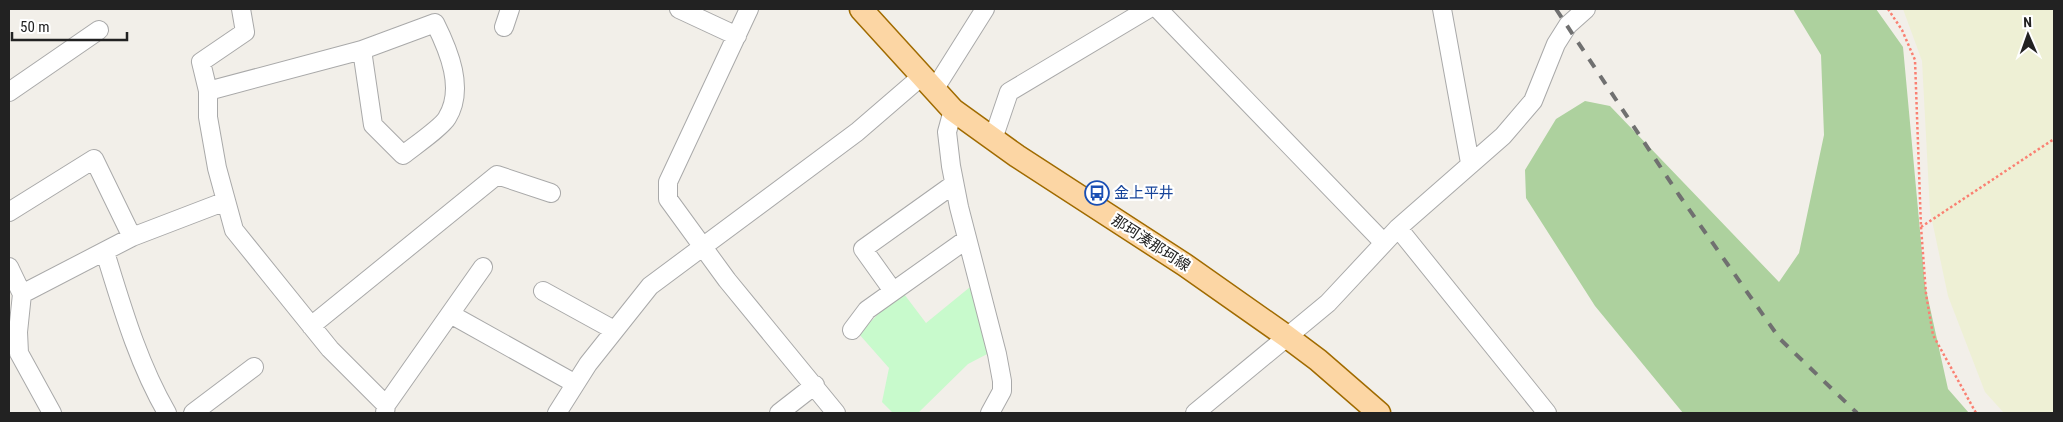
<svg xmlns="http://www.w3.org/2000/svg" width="2063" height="422" viewBox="0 0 2063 422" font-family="'Roboto Condensed','Noto Sans JP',sans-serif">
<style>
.farmland{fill:#eef0d5}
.forest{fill:#add19e}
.park{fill:#c8facc}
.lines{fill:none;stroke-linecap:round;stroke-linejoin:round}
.minor-casing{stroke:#a9a9a9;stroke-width:20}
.major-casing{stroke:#a06b00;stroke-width:25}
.path{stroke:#fa8072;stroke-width:2.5;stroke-dasharray:2.5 2.5;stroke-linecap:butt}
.minor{stroke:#fff;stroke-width:18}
.major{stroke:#fcd6a4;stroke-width:22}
.rail{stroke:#707070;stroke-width:4;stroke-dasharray:10 10;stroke-linecap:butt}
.labels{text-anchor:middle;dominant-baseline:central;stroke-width:4.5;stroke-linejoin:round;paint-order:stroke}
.transit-label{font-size:15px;fill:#164399;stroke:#fff;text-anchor:start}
.street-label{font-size:15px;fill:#222;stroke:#fff}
</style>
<rect width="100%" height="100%" fill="#f2efe9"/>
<!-- farmland -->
<path class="farmland" d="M1903,9H2054V413H2004L1985,392L1948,296L1930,211L1922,61Z"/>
<!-- forest -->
<path class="forest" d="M1793,9H1876L1903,47L1925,285L1948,389L1969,413H1683L1595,306L1526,198L1525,170L1556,119L1585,101L1610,106L1779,282L1799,253L1824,135L1821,55Z"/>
<!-- park -->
<path class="park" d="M975,283L993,351L968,364L918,413H893L882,402L889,368L859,334L901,290L926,323Z"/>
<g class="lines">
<!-- minor casing -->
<g class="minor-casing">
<path id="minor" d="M241,9L245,32L201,62L208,91V117L217,168L234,230L330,349L386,405L385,413
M679,9L737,36
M749,9L668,182V199L727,280L836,413
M1158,9L1384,243
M1442,9L1470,163
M504,27L510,9
M934,90L985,9
M208,91L362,50L435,23C449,51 465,89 447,118C442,127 413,147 403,155L373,125L362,50
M9,92L99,30
M953,110L947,132L951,166L959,207L997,354L1002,381V391L990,413
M993,139L1009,92L1148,9
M9,212L94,159L132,237
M1398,228L1547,413
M105,252C122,307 138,363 167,413
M9,267L22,294L18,332L19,353L52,413
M543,291L614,330
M893,291L863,249L954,184
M22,294L132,237L226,201
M452,315L574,383
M311,326L497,175L551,193
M852,330L867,310L967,239
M386,405L483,267
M193,413L254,367
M557,413L588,364L650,286L857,132L922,76
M779,413L815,385
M1195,413L1328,303L1398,228L1503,136L1533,101L1556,44L1568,25L1586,9"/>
</g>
<!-- major casing -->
<g class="major-casing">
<path id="major" d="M861,9L953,110L1017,156L1185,265L1286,336L1318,360L1379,413"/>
</g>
<!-- path -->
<path class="path" d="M1888,9L1902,30L1915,60L1921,227L1926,294L1933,335L1976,413
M1921,227L2054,139"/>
<!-- minor -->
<use href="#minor" class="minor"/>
<!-- major -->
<use href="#major" class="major"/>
<!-- rail -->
<path class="rail" d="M1556,9L1679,195L1780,339L1857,413"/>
</g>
<!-- icons -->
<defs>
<g id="bus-ring" transform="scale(1.25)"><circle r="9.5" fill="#fff" stroke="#1a4fb4" stroke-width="1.5"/><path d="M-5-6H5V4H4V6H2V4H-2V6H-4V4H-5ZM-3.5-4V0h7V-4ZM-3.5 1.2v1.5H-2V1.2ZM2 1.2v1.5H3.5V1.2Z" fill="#1a4fb4"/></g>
</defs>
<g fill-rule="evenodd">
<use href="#bus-ring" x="1097" y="193"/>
</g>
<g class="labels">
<!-- transit labels -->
<g class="transit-label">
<text x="1114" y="193">金上平井</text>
</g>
<!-- street labels -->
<g class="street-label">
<text transform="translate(1151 243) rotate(33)">那珂湊那珂線</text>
</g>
</g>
<!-- border -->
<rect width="2063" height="422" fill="none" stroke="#222222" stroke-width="20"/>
<!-- north arrow -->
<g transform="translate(2028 35) rotate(358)" stroke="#ffffff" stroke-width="4" paint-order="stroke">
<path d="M0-4L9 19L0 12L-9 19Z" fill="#222222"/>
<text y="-8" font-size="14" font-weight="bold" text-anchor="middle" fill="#222222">N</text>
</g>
<!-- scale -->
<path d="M12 32v8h115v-8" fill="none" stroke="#222222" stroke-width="2.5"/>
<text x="20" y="32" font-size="15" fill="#222222" stroke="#ffffff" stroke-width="4" paint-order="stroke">50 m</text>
</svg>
